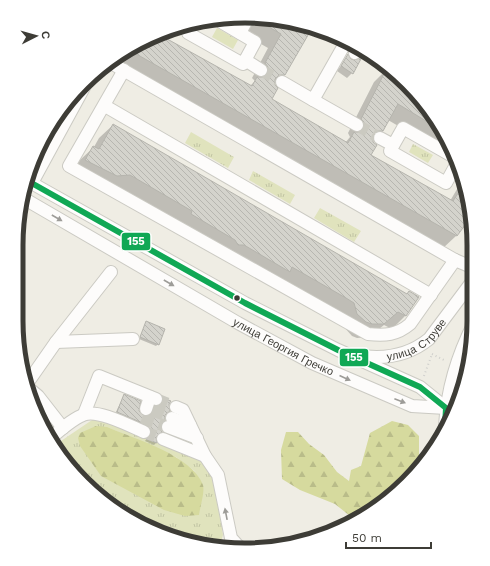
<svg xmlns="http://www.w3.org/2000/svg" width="490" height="566" viewBox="0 0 490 566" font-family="'Work Sans',sans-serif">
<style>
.grass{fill:url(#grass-tufts);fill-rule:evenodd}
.forest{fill:url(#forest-firs)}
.shadow{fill:#0003}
.building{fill:url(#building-back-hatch);stroke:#b5b4ad}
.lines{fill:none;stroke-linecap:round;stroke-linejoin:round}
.minor-tunnel{stroke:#cbcac1;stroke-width:12;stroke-dasharray:12 6;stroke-linecap:butt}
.minor-casing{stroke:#cbcac3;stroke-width:14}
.path{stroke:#cececb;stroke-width:2;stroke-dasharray:1 3;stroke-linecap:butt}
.minor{stroke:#fdfcfb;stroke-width:12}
.bus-1-casing{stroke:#fff;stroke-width:9}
.bus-1{stroke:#10a855;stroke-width:6}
.oneway{fill:#9d9c98}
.bus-dot{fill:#3d3c36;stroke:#fff;stroke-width:1.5}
.labels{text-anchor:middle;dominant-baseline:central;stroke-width:3.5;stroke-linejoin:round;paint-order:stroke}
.street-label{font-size:11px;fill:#3d3c36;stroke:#fff}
.rim{fill:none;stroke:#3d3c36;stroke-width:5}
.line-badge{stroke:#fff;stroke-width:1.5}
.badge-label{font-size:11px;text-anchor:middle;font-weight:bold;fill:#fff}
</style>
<defs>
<pattern id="grass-tufts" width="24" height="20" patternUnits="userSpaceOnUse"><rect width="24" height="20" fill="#e0e3bd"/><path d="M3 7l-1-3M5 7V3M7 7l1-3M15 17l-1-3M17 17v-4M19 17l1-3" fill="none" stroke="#c1c4a3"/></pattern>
<pattern id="forest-firs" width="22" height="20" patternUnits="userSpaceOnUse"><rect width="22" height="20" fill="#d6da9e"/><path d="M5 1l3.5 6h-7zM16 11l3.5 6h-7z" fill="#b9bc89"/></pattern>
<pattern id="building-back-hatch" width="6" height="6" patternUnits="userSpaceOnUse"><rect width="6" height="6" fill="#d4d3cc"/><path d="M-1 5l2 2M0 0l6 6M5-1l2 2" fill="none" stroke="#b7b6b0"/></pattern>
</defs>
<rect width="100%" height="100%" fill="#efede4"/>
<!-- grass -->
<path class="grass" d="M217,28L238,40L233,49L212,37Z
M191,132L234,157L228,168L185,143Z
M413,144L433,155L428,163L409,152Z
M253,171L295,195L290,204L249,180Z
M320,208L361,231L354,242L314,218Z
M95,418L103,419L194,454C199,459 205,464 209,470C216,484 221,519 223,535L221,542L217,544H213L105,502L73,472L55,445ZM107,427L176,457L196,472Z"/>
<!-- forest -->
<path class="forest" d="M31,400L52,408L55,420L44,428Z
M392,421L408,425L419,436V465L407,483L363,517L350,516L335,504L300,490L282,479L281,450L286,432H298L309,444L324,455L337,472L349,481L351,470L361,466L370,433Z
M96,426L107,427C135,439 192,455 203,485C205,492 200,507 199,515L185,516L164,510L101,476L80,446L78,438L80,433Z"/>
<!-- shadow -->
<path class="shadow" d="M260,17L310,30L284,75L274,85L271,100L345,143L350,137L348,133L374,82L386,70L417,94L455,159L388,120L383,131L372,141L370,155L450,201L463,179L471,216L456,236L442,249L115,61L169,30L164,38L250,86L255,81L252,78L268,48L242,33L238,25L222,22Z
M348,56L352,73L347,78L337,71Z
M113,125L406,294L409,292L418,297L405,316L392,329L384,325L369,337L357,338L352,336L344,327L341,317L73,173L80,160L94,147L99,138Z
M146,323L158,344L156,346L139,339Z
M124,395L144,417L150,416L153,409L160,406L164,399V415L155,437L156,443L154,445L145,441L150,434L145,427L115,414Z"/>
<!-- building -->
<path class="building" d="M255,17H260L311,30L285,75H279L275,79V85L278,88L272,99L348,143L354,132H360L364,128V122L361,119L386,70L417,94L436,127L398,104L383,131H376L373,135V142L377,145L371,155L453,201L464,184L471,217L457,236L131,51L160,35L252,86L257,77H264L268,74V67L265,63L281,34L255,19Z
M348,54L351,59L354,60L362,57L353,74L341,66Z
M113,124L407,294L409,291L419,297L406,316L398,312L384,324H372L366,322L357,314L354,303L346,298L292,267L290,272L244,245H238L235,240L191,214L192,211L130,175L117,176L85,160L93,146L99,149Z
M146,321L165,329L159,345L140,337Z
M124,394L141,401L139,411L144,416L151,414L155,406L161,405L163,398L171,401L169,404L170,411L165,415V420L161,425L162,432L156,437L157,443L146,439L151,435V432L147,425L117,412Z"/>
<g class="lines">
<!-- minor-tunnel -->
<path class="minor-tunnel" d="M261,70L282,82
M357,125L380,138
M156,399L176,407
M152,410L172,418
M142,418L168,427
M144,432L163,439"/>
<!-- minor casing -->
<g class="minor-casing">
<g id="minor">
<path d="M192,25L188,33L243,64L255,42L221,22"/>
<path d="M240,33L248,18"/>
<path d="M355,53L358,48"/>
<path d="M245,60L261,70"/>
<path d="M111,63L455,260L474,268"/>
<path d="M124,70L69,166L368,334C385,336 397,335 410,324L455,260"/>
<path d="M282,82L313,100L347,40"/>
<path d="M313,100L357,125"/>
<path d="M105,106L431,295"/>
<path d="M380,138L393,145"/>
<path d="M454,157L403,128L390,151L446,183L457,163"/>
<path d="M28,181L245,303L338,350L420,387L446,408"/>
<path d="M32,183L87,82"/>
<path id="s1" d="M23,198L238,323L312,363L412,406L446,408"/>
<path d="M56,342L133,339"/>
<path id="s2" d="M356,355C383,360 408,356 429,339L474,279"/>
<path d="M26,385L56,342L111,272"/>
<path d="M26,386L38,396L63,428"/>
<path d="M176,407L183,410L205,456L218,475L231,538L241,549"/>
<path d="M146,409L150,397"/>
<path d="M84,414L99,376L156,399"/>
<path d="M172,418L190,425"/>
<path d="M445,426C447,390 457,356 474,323"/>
<path d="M168,427L197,438"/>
<path d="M50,439C60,430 71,420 83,415C97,408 130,426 144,432"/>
<path d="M163,439L205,456"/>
</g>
</g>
<!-- path -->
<path class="path" d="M432,354L446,361
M424,376L432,354"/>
<!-- minor -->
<use href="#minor" class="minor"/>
<!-- bus-1 casing -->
<g class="bus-1-casing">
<path id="bus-1" d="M28,181L245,303L338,350L420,387L446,408L445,426"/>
</g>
<!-- bus-1 -->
<use href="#bus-1" class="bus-1"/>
</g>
<!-- one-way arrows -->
<defs><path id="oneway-solid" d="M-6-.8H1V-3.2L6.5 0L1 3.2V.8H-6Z"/></defs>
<g class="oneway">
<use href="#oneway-solid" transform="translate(57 218) rotate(30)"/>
<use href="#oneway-solid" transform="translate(169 283) rotate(30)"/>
<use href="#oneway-solid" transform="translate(345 378) rotate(24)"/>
<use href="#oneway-solid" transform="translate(400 401) rotate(21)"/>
<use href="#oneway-solid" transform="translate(226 514) rotate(-101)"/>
</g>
<!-- markers -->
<circle class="bus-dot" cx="237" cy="298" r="3.5"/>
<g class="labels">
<!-- street labels -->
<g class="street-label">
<text stroke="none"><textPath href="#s2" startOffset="66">улица Струве</textPath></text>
<text stroke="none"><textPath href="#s1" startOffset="300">улица Георгия Гречко</textPath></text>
</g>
</g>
<!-- crop -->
<path d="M0 0H490V566H0ZM245 23H245A222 222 0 0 1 467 245V321A222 222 0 0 1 245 543H245A222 222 0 0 1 23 321V245A222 222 0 0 1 245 23Z" fill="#fff" fill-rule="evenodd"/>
<path class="rim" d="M245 23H245A222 222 0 0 1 467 245V321A222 222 0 0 1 245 543H245A222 222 0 0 1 23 321V245A222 222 0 0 1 245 23Z"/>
<g class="line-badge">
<rect x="121" y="232" width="30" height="19" rx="4" fill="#10a855"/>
<rect x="339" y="348" width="30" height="19" rx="4" fill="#10a855"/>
</g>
<g class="badge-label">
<text x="136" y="245">155</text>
<text x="354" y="361">155</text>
</g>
<!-- north arrow -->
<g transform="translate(36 36) rotate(84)" stroke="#ffffff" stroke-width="3" paint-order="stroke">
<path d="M0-3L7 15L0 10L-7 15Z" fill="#3d3c36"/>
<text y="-6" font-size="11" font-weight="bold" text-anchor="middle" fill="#3d3c36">С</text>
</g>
<!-- scale -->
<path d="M346 542v6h85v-6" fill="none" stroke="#3d3c36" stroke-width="2"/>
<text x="352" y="542" font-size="12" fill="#3d3c36" stroke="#ffffff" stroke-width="3" paint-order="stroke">50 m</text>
</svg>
